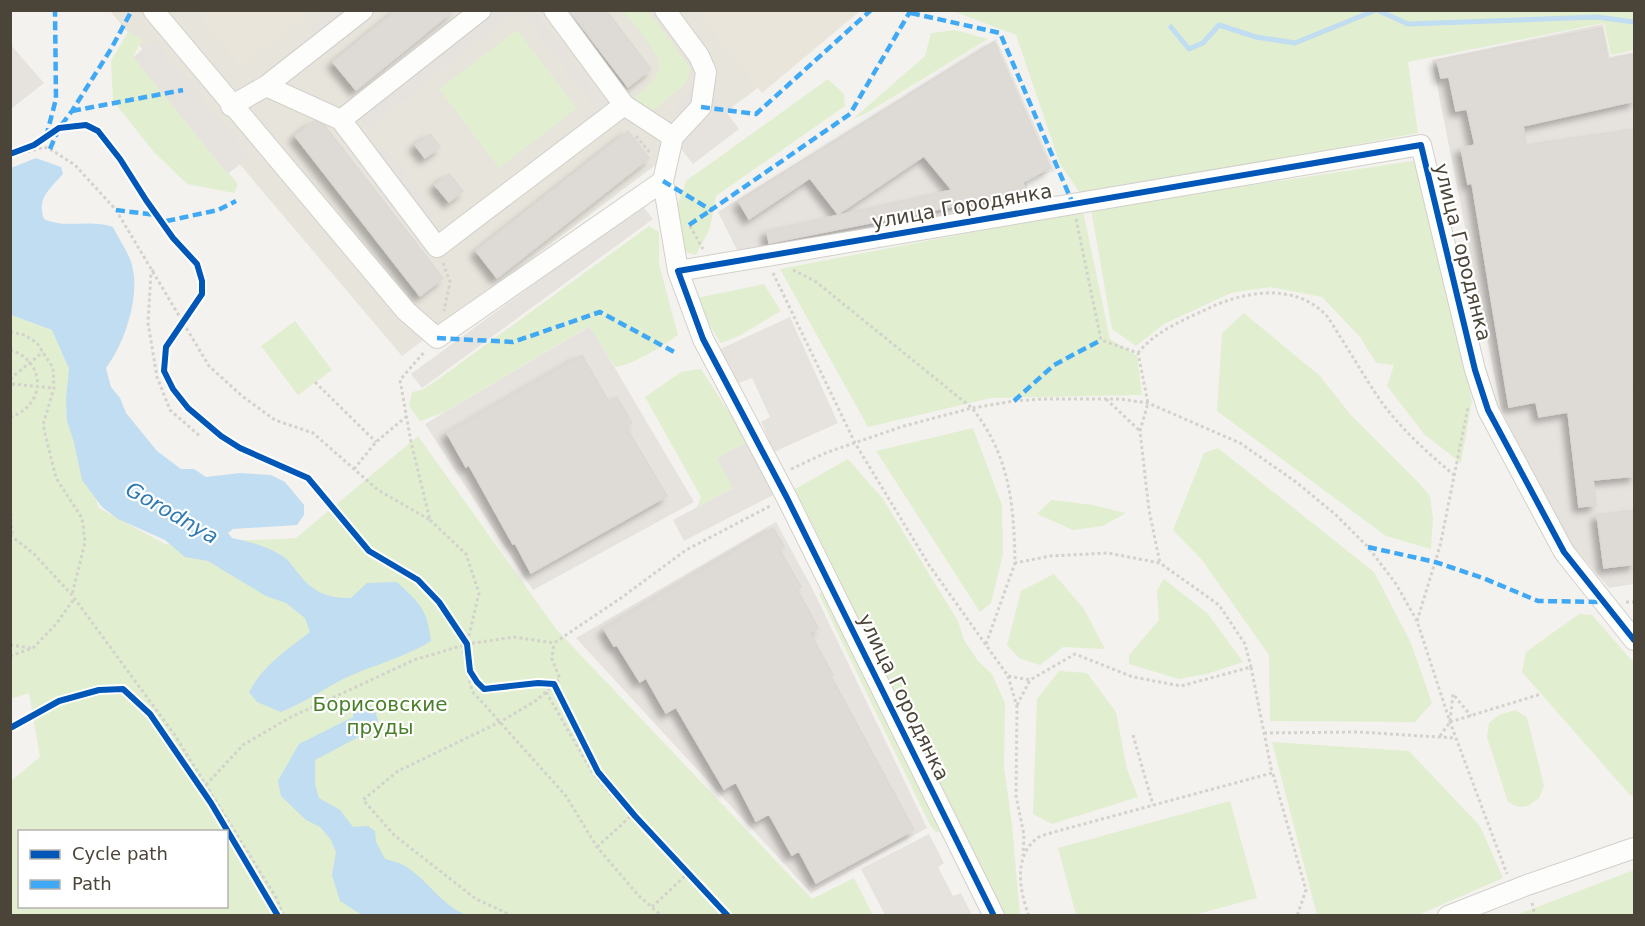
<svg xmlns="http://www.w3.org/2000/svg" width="1645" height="926" viewBox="0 0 1645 926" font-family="'DejaVu Sans',sans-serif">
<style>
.residential{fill:#e7e4dc}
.industrial{fill:#e6e2de}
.education{fill:#eae5da}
.green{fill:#e1eecf;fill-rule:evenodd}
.parking{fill:#e6e3df}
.water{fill:#c0ddf1}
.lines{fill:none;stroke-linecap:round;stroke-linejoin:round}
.stream{stroke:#c0ddf1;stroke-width:5}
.building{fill:#dedbd6;stroke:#dcd9d4;stroke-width:1.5;filter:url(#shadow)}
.minor-casing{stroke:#d2d0cb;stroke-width:22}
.path{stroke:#d3d2cc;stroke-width:3;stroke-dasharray:3 3;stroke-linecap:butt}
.minor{stroke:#fdfdfc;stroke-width:20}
.quiet{stroke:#3fa9f5;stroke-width:4.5;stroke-dasharray:9 4.5;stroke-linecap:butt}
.cycleway-casing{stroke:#fff;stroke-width:10}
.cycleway{stroke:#0057b8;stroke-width:6}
.labels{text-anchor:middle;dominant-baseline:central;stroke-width:4.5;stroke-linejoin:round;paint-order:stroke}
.street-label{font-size:20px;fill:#4b4439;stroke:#fff}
.park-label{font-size:20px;fill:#4a7f2a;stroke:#fff}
.water-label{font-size:21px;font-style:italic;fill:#2e7ab2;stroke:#fff}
</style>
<defs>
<filter id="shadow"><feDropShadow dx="-5.5" dy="5.5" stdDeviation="3" flood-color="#0004"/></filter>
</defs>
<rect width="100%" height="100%" fill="#f4f2ee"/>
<!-- residential -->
<path class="residential" d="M110,11H860L402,356Z"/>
<!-- industrial -->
<path class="industrial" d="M1603,24L1610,57L1634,52V584L1609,588L1572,545L1531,471L1501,409L1432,60Z
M996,39L1055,171L1025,179L1029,194L739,254L718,212Z
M10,44L44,83L11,109H10Z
M590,326L694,502L533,590L425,424Z
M776,522L813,590L927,828L811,893L576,638Z"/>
<!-- education -->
<path class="education" d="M196,11H312L241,67Z
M696,11H860L762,93Z"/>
<!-- green -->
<path class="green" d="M623,11H648L691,69L685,84L656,108L646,112L639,106L635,97C644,89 658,80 659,67C661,54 632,22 623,11Z
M953,11H1634V50L1611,55L1604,23L1408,62L1418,133L1082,196L1060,164L1016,35Z
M517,30L577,108L499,168L439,89Z
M955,30L988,39L865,114L853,119L925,56L931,33Z
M128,32L142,39L133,57L238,184L234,193L187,184L154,152L113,101L111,61Z
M828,79L844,94L845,106L716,196L710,228L696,255L682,251L674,218L680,197L686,181Z
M1420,160L1472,401L1461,463L1424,434L1387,386L1394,365L1376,363L1360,337L1322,297L1270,287L1231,293L1164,324L1136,346L1112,329L1091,209Z
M1083,211L1110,339L1137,356L1142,395L991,398L868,427L780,269Z
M649,226L659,232V264L678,335C665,345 631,366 615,367L589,326L445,412L420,421L409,406L412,392L422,390L440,378Z
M764,284L781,311L739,336L721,343L706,320L697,298Z
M1244,313L1320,376L1350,414L1417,481L1430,496L1433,519L1431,549L1386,536L1217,411L1222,333Z
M11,315L52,330L69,369L71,431L99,508L165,544L296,538L418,436L556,629L812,899L854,878L873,915H11V781L40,757L29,693L11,699ZM20,832H226V906H20Z
M295,321L332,370L298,395L261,346Z
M701,369L748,442L733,488L697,507L701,497L645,397L681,372Z
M973,428L1002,505L1003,554L991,603L980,612L876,451Z
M1218,448L1374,572L1411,643L1432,703L1415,722L1270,721L1269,655L1202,560L1173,530L1204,453Z
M848,459L883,499L958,621L964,640L978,661L992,674L1005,703L1004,767L1012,825L1020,915H1005L795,489Z
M1051,500L1093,505L1126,513L1103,526L1073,530L1037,514Z
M1054,574L1084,609L1105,649L1063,647L1040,665L1019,658L1007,645L1021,591Z
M1164,579L1208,614L1243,662L1207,674L1179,679L1129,664V655L1159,620L1157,590Z
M826,591L944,831L936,832L930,825L819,594Z
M1579,614L1592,615L1634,663V796L1630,795L1522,672L1526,652Z
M1059,671L1087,673L1116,712L1127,769L1138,797L1052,824L1033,814L1037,699Z
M1515,710L1527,717L1544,786L1539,798L1528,806L1518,807L1508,802L1487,737L1489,723L1499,715Z
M1272,742L1409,751L1480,826L1503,878L1418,915H1317Z
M1230,801L1257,898L1194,915H1076L1058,848Z
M1634,870V915H1516Z"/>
<!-- parking -->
<path class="parking" d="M498,10L515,11L368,129L360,118Z
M331,11H356L319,40L309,28Z
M520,11H534L604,103V109L587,128L581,121L595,108Z
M154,40L250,156L228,174L133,57Z
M703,81L739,129L693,164L677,144L694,130L673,103Z
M385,147L436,213L425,221L375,155Z
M642,205L653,219L422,388L411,374Z
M790,317L838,423L774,452L761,422L770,417L752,378L736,384L720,349Z
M748,442L775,494L684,541L673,520L733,488L717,458Z
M929,834L944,863L938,867L953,896L961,893L972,915H885L861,869Z"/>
<!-- water -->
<path class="water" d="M36,158L61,167L63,174C51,188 36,198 44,219C65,229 91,219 113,227C119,240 131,255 133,270C138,295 128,330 116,352C113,358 109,363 106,368L111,387L120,398L126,413L157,451L181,469H194L206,477L240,473L271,475L285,482L304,505V515L297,525L233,529L228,533L232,538C253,543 265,545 284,557C290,561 294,569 299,574C312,592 330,599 351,598L367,583L397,582C420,604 427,608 431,641C409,655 384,662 359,672C332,682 309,701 281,712L257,702L249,692C264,664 286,651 310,632L305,618L286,603L266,596L208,561L185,557L165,540L118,519L102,507L82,480L74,442L67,421L66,400L69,369L52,330L11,315V168Z
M360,699L374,708L378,720L374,729L315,760V784L319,798L340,810L353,827L368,826L375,831L376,842L385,859C391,861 398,862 403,865C427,878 441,906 467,915H362L340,901L332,875L336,852L331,840L320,827L306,820L281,796L278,781L299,744L353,717V703Z"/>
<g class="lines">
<!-- stream -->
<path class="stream" d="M1377,10L1408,24L1597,17L1634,22
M1171,27L1189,49L1203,43L1219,25L1256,37L1295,43L1376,10"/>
</g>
<!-- building -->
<path class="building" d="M397,10H454L356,90L333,62Z
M569,10H606L651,69L628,87Z
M1602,28L1608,60L1635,54V101L1523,126L1526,145L1635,129V383L1632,384L1635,397V476L1593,480L1596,505L1579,507L1568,412L1539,417L1536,402L1509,407L1472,183L1468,184L1461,148L1475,145L1467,109L1456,111L1449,77L1441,78L1437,60Z
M994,42L1050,168L1023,182L1025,192L769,243L767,231L952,190L924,156L838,214L810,178L749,219L739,202Z
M314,121L325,126L443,278L420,296L295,136Z
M628,131L649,158L497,278L476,251Z
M430,134L440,147L425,158L415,145Z
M449,174L463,191L449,202L435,185Z
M582,355L609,402L617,397L632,423L626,427L667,496L531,573L515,543L513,544L469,465L466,467L447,433Z
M1635,510V564L1604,568L1597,515Z
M773,528L784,546L779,549L801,587L797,589L818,628L810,633L833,675L831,676L914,830L816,883L799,851L792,855L769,814L756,821L736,782L724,789L676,707L666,713L646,678L640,682L617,645L614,646L604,629Z"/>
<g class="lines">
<!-- minor casing -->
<g class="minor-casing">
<path id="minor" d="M153,10L406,311L437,338L663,181L678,271
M554,10L624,105L673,137
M266,86L341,120L481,10
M231,106L266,86L363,10
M341,120L437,247L624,105
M663,181L673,137L701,107L706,72L699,56L665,10
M994,916L787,498L703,339L678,271L1421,145L1475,370L1488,410L1564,552L1634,640
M1448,916L1527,885L1634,848"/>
</g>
<!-- path -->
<path class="path" d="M636,136L651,154
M10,157L44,147L50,149L75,165L116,210L209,366L242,396L275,420L313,433L378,490L430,520L411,442L400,380L425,351
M1076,219L1101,340L1138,353L1148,403L1140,431L1149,510L1160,563
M690,226L703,249
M443,263L450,282L444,311
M154,270L151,273L148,323L157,377L170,410L201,437
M793,270L815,281L972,408C1010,456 1014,505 1015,563L1050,556L1108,553L1160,563L1219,605L1245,644L1251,667
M773,273L855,443L929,565L1008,676L1030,680L1075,654L1133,677L1181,686L1251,667L1272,773L1054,832C1049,834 1040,835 1036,839C1013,858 1020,892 1029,916
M10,332L25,335L37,343L53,368L54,388L43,425L56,478L82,518L85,542L72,595
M10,350C47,361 46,406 10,417
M1138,353C1155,331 1186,319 1211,307C1247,291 1295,283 1326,315C1332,322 1336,331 1341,338C1355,360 1368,383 1383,404C1404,432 1428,453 1454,475
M10,379L43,352
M315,382L376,442
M12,384L54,388
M1106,399L1140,431
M354,469L376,442L407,416
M791,469L828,452L904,426L972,408L1014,401L1043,399H1120L1148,403L1240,443L1296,482L1336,515L1368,547L1396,584L1417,621L1450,722L1507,874
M10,501L12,536
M430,520L466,554L479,593L467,644
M10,535L34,554L72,595L174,734L277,899L283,916
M1626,602H1634
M1417,621L1440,546L1468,407
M986,644L1015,563
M10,645L31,648
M462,645L472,691L566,796L597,847L638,895L662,916
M10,656L33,648L56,624L74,599
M1008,676L1017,707L1016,796L1024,835L1023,856
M546,692L591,770L608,791L724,916
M1017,705L1030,680
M1450,722L1541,694
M1264,733L1358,732L1455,738
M1133,735L1153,805
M1440,736L1450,722L1453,694L1471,716
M1273,774L1306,890L1297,916
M206,785L243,745L289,718L414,660L467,644L514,637L554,643L621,598L686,550L772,505
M597,847L631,816
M1532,903L1535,916
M652,907L686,875
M513,916L476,899L394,835L363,800L398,771L500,722L537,700L560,679L552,659L554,643"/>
<!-- minor -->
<use href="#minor" class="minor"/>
<!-- quiet -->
<path class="quiet" d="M911,13L1000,33L1073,204
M701,107L756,114L871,10
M72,111L183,90
M46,137L56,99L55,10
M50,149L59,128L72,111L111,49L132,10
M663,181L711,210L850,114L911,10
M116,210L156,215L162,222L218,210L236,201
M689,225L711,210
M437,338L513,342L600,312L676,353
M1014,401L1054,365L1101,340
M1368,547L1435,562L1483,578L1538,601L1603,602"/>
<!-- cycleway casing -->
<g class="cycleway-casing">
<path id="cycleway" d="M10,154L34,145L59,128L86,125L98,131L120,159L146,200L173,238L197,264L202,281V294L166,347L164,371L173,389L188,408L221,436L240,448L308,478L369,551L418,580L439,602L467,644L470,671L477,682L484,689L538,683L554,684L598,772L635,816L728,916
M12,727L59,701L99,690L123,689L150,714L211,803L278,916
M994,916L787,498L703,339L678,271L1421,145L1475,370L1488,410L1564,552L1634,640"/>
</g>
<!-- cycleway -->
<use href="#cycleway" class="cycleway"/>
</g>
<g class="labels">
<!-- street labels -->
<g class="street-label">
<text transform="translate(962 206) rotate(-10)">улица Городянка</text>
<text transform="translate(1463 252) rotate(76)">улица Городянка</text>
<text transform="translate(904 697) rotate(64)">улица Городянка</text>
</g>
<!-- park labels -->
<g class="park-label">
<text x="380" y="704">Борисовские<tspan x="380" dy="23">пруды</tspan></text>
</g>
<!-- water labels -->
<g class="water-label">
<text transform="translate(172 513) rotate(30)">Gorodnya</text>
</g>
</g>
<!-- border -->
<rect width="1645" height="926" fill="none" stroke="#4b4439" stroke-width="24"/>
<!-- legend -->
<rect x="18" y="830" width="210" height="78" fill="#ffffff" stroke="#b7b4b0" stroke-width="1.5"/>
<rect x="30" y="850" width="30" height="9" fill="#0057b8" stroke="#b7b4b0" stroke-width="1.5"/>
<text x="72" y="860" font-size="18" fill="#4b4439">Cycle path</text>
<rect x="30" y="880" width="30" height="9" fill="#3fa9f5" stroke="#b7b4b0" stroke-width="1.5"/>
<text x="72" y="890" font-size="18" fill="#4b4439">Path</text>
</svg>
